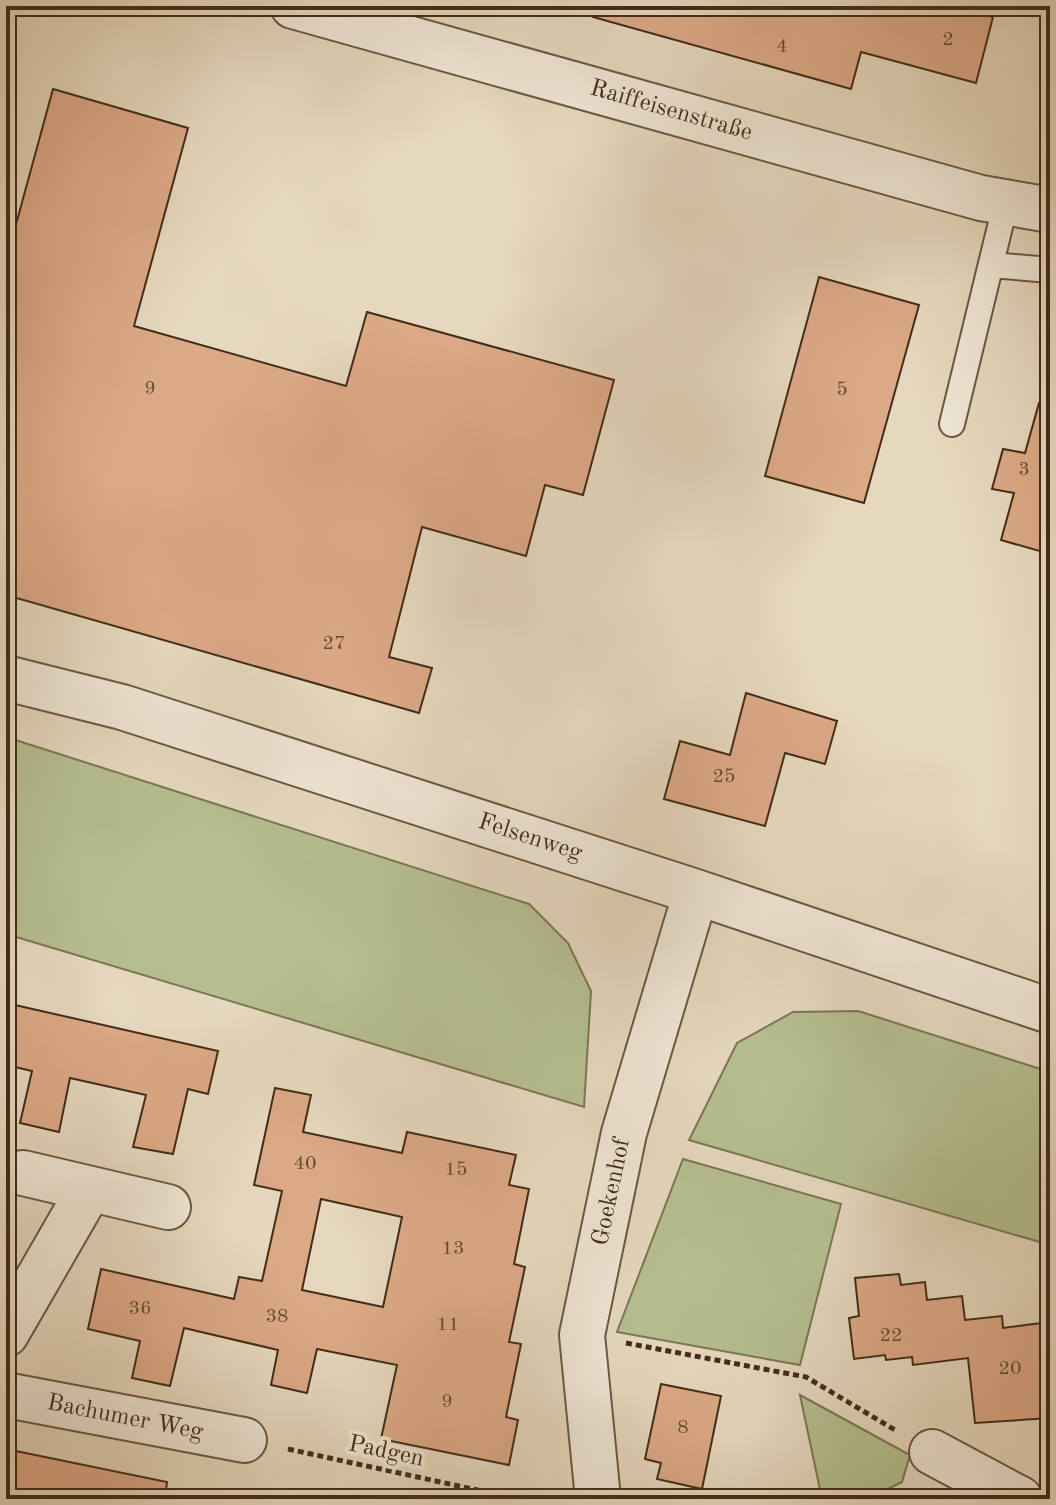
<svg xmlns="http://www.w3.org/2000/svg" width="1056" height="1505" viewBox="0 0 1056 1505" font-family="'Old Standard TT',serif">
<style>
.green{fill:#b5bf91;stroke:#7c7656;stroke-width:2}
.building{fill:#dca986;stroke:#422c1a;stroke-width:2;fill-rule:evenodd}
.lines{fill:none;stroke-linecap:round;stroke-linejoin:round}
.service-casing{stroke:#6b5743;stroke-width:28}
.minor-casing{stroke:#6b5743;stroke-width:48}
.path{stroke:#422c1a;stroke-width:5;stroke-dasharray:6 4;stroke-linecap:butt}
.service{stroke:#efe6d5;stroke-width:24}
.minor{stroke:#efe6d5;stroke-width:44}
.labels{text-anchor:middle;dominant-baseline:central;stroke-width:8;stroke-linejoin:round;paint-order:stroke}
.number-label{font-size:20px;fill:#684b35}
.street-label{font-size:24px;fill:#422c1a;stroke:#efe6d5}
</style>
<rect width="100%" height="100%" fill="#e6d8be"/>
<filter id="stains"><feTurbulence type="fractalNoise" baseFrequency=".0025" numOctaves="4"/><feColorMatrix values="0 0 0 0 .2 0 0 0 0 .09 0 0 0 0 .02 0 0 0 .5 -.17"/></filter>
<radialGradient id="worn" r=".72"><stop offset=".6" stop-color="#630" stop-opacity="0"/><stop offset="1" stop-color="#630" stop-opacity=".3"/></radialGradient>
<!-- green -->
<path class="green" d="M6,737L529,904L568,943L591,991L584,1107L6,934Z
M858,1011L1050,1072V1245L689,1140L737,1043L793,1012Z
M683,1159L841,1204L800,1365L617,1332Z
M800,1395L910,1455L902,1482L868,1499H822Z"/>
<!-- building -->
<path class="building" d="M594,6H952L993,17L976,83L861,52L851,89L593,17Z
M53,89L188,128L134,326L346,386L367,312L614,380L583,495L545,485L526,556L422,527L389,657L432,668L419,713L6,595V261Z
M819,277L919,305L864,503L765,476Z
M1039,403L1050,405V554L1001,540L1014,493L992,489L1003,449L1025,453Z
M746,693L837,721L825,764L785,753L765,826L664,799L680,741L730,755Z
M6,1003L218,1051L208,1094L188,1089L173,1154L133,1147L146,1095L70,1078L59,1132L20,1123L32,1071L6,1065Z
M275,1088L311,1095L303,1132L402,1153L407,1132L516,1155L509,1185L529,1189L514,1264L525,1267L509,1342L521,1344L506,1417L518,1420L509,1465L381,1439L397,1365L317,1349L307,1393L271,1385L278,1350L184,1328L170,1386L132,1378L140,1341L88,1329L101,1269L234,1299L239,1277L262,1281L282,1191L254,1185ZM321,1199L402,1217L383,1307L302,1290Z
M899,1274L901,1285L925,1282L927,1300L962,1296L965,1320L1002,1316L1003,1328L1050,1322V1418L975,1423L968,1358L913,1365L912,1357L886,1360L885,1355L854,1359L849,1318L859,1316L855,1278Z
M661,1384L721,1396L702,1489L657,1479L661,1463L645,1459Z
M6,1449L167,1482L165,1499H6Z"/>
<g class="lines">
<!-- service casing -->
<g class="service-casing">
<path id="service" d="M991,265L1050,270
M952,424L1006,202"/>
</g>
<!-- minor casing -->
<g class="minor-casing">
<path id="minor" d="M293,6L981,198L1050,210
M6,678L122,707L696,892L1050,1011
M23,1173L168,1207
M6,1334L89,1190
M6,1395L244,1440
M932,1452L1020,1499
M598,1499L582,1335L624,1133L696,892"/>
</g>
<!-- path -->
<path class="path" d="M626,1343L806,1377L895,1430
M288,1449L519,1499"/>
<!-- service -->
<use href="#service" class="service"/>
<!-- minor -->
<use href="#minor" class="minor"/>
</g>
<g class="labels">
<!-- number labels -->
<g class="number-label">
<text x="948" y="40">2</text>
<text x="782" y="47">4</text>
<text x="150" y="389">9</text>
<text x="842" y="390">5</text>
<text x="1024" y="470">3</text>
<text x="334" y="644">27</text>
<text x="724" y="777">25</text>
<text x="305" y="1164">40</text>
<text x="456" y="1170">15</text>
<text x="453" y="1249">13</text>
<text x="140" y="1309">36</text>
<text x="277" y="1317">38</text>
<text x="448" y="1325">11</text>
<text x="891" y="1336">22</text>
<text x="1010" y="1369">20</text>
<text x="447" y="1402">9</text>
<text x="683" y="1428">8</text>
</g>
<!-- street labels -->
<g class="street-label">
<text transform="translate(671 111) rotate(16)">Raiffeisenstraße</text>
<text transform="translate(530 838) rotate(18)">Felsenweg</text>
<text transform="translate(612 1192) rotate(-78)">Goekenhof</text>
<text transform="translate(125 1418) rotate(11)">Bachumer Weg</text>
<text transform="translate(386 1452) rotate(12)">Padgen</text>
</g>
</g>
<!-- margin -->
<rect width="1056" height="1505" fill="none" stroke="#e6d8be" stroke-width="32"/>
<rect x="8" y="8" width="1040" height="1489" fill="none" stroke="#422c1a" stroke-width="4"/>
<rect x="16" y="16" width="1024" height="1473" fill="none" stroke="#422c1a" stroke-width="2"/>
<rect width="100%" height="100%" filter="url(#stains)"/>
<rect width="100%" height="100%" fill="url(#worn)"/>
</svg>
